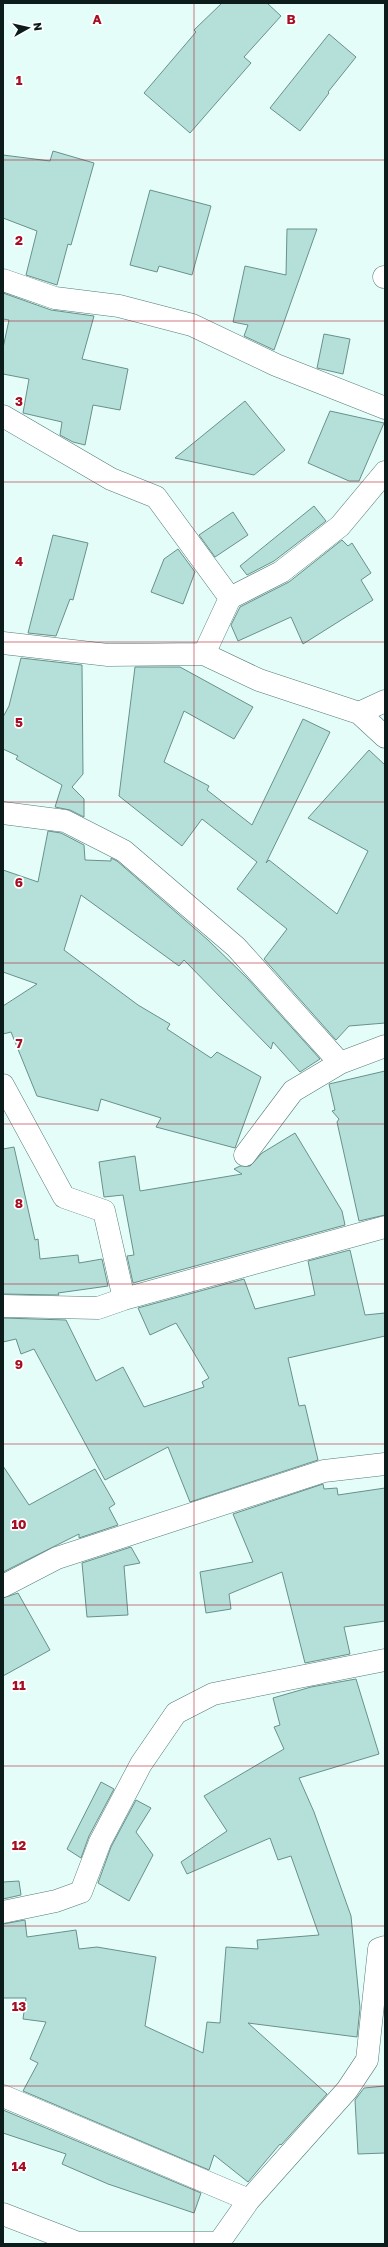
<svg xmlns="http://www.w3.org/2000/svg" width="388" height="2247" viewBox="0 0 388 2247" font-family="'Golos Text',sans-serif">
<style>
.building{fill:#b5e0da;stroke:#69918c}
.lines{fill:none;stroke-linecap:round;stroke-linejoin:round}
.minor-casing{stroke:#547b77;stroke-width:23}
.minor{stroke:#fff;stroke-width:22}
.grid{fill:none;stroke:#a70e23;stroke-width:1;stroke-opacity:0.55}
.grid-label{font-size:13px;text-anchor:middle;font-weight:bold;fill:#a70e23;stroke:#fff;stroke-width:3.5;stroke-linejoin:round;paint-order:stroke}
</style>
<rect width="100%" height="100%" fill="#e4fdf9"/>
<!-- building -->
<path class="building" d="M222,3H267L281,16L244,57L251,63L190,133L144,93L196,32L194,30Z
M329,34L356,57L328,92L329,93L300,131L270,108Z
M53,151L94,163L71,245L68,244L57,285L26,275L37,231L3,218V155L50,161Z
M150,190L211,206L192,275L159,266L157,272L130,265Z
M287,229H317L274,350L244,336L248,325L233,322L245,266L286,275Z
M3,293L51,310L94,316L82,359L128,369L120,410L93,405L85,445L73,442L60,435L62,422L23,413L29,379L3,374V348L9,320L3,319Z
M324,334L350,339L343,374L317,368Z
M245,401L285,450L254,475L175,458Z
M330,411L384,423L359,481H349L308,463Z
M314,506L326,521L274,561L247,575L240,566Z
M233,512L248,535L215,557L199,535Z
M53,535L88,543L73,600L70,599L56,636L28,633Z
M342,540L348,546L352,543L371,573L361,580L373,600L303,644L291,617L238,641L231,625L240,607L289,582Z
M178,549L195,572L183,604L151,592L164,559Z
M21,658L82,665L83,774L72,787L84,799V817L70,810L55,807L62,785L16,759L18,756L3,749V717L9,706Z
M135,667H180L253,707L234,739L184,711L164,762L209,786L207,790L252,825L303,719L330,732L266,863L269,860L337,914L368,851L308,818L369,750L385,765V1023L349,1026L336,1040L264,959L287,929L237,889L257,862L202,819L182,846L119,796Z
M48,831L61,833L84,845L85,860L111,861V858L117,861L208,940L248,979L320,1059L300,1072L273,1042L271,1049L184,960L179,966L81,895L64,950L138,1005L170,1024L167,1029L211,1058L217,1052L261,1077L235,1148L156,1127L161,1118L101,1099L98,1111L37,1096L11,1032L3,1034V1006L37,984L3,972V870L38,882Z
M385,1071V1215L359,1221L337,1122L339,1119L332,1111L335,1110L329,1084Z
M295,1133L342,1211L345,1225L133,1283L127,1256L134,1255L123,1195L104,1197L99,1162L135,1156L140,1191L242,1174L234,1169L240,1166H250L262,1153Z
M14,1147L35,1240L38,1239L40,1259L78,1255L79,1263L102,1259L108,1286L58,1293L59,1295L3,1294V1149Z
M350,1250L365,1315L385,1313V1336L288,1358L299,1406L305,1405L318,1460L190,1502L168,1447L105,1480L34,1349L21,1354L16,1339L3,1342V1318L66,1320L96,1381L123,1367L144,1407L204,1387L202,1382L209,1378L176,1323L150,1335L138,1308L244,1279L255,1309L315,1295L308,1261Z
M3,1466L29,1505L95,1469L115,1504L109,1508L118,1525L79,1538V1534L3,1572Z
M323,1484L324,1489L337,1488L338,1495L385,1488V1621L344,1627L350,1654L305,1663L282,1572L229,1594L231,1609L206,1613L200,1572L253,1562L233,1514Z
M131,1547L140,1563L124,1566L128,1615L87,1617L82,1563Z
M18,1593L50,1650L3,1676V1598Z
M356,1679L379,1754L299,1778L314,1812L351,1916L360,2008L357,2037L248,2023L327,2094L281,2145L280,2144L248,2182L214,2155L209,2170L23,2091L38,2063L30,2059L46,2022L23,2019L26,1998H3V1924L25,1920L27,1937L76,1930L79,1949L97,1947L156,1957L145,2026L203,2053L207,2022L220,2023L226,1947L258,1949L257,1940L319,1935L291,1856L278,1860L270,1838L187,1874L181,1862L227,1831L204,1796L284,1749L274,1727L280,1725L273,1698L311,1687Z
M101,1782L114,1789L89,1836L81,1858L67,1849Z
M136,1800L151,1808L136,1832L153,1855L129,1901L98,1883L111,1847Z
M19,1881L21,1895L3,1899V1882Z
M385,2086V2153L358,2154L355,2100L364,2088Z
M3,2110L201,2193L194,2213L108,2184L62,2164L66,2154L3,2133Z"/>
<g class="lines">
<!-- minor casing -->
<g class="minor-casing">
<path id="minor" d="M384,277H385
M3,280L55,298L119,306L192,325L276,365L385,408
M3,416L111,479L156,497L230,598
M3,643L108,655L204,654L259,680L359,713L385,737
M204,654L230,598L281,572L340,526L385,472
M359,713L385,701
M3,813L65,821L124,851L236,947L340,1063
M3,1085L64,1197L104,1211L124,1299
M245,1155L293,1091L340,1063L385,1046
M3,1306L98,1308L124,1299L385,1227
M3,1586L57,1558L324,1471L385,1464
M3,1912L56,1901L81,1892L100,1842L141,1764L176,1713L213,1694L385,1660
M3,2096L249,2200
M3,2214L78,2243H218
M218,2244L249,2200L347,2090L367,2060L379,1949L385,1947"/>
</g>
<!-- minor -->
<use href="#minor" class="minor"/>
</g>
<!-- grid -->
<path class="grid" d="M194,3V2244M3,160H385M3,321H385M3,482H385M3,642H385M3,802H385M3,963H385M3,1124H385M3,1284H385M3,1444H385M3,1605H385M3,1766H385M3,1926H385M3,2086H385"/>
<g class="grid-label">
<text x="97" y="24">A</text>
<text x="291" y="24">B</text>
<text x="19" y="85">1</text>
<text x="19" y="245">2</text>
<text x="19" y="406">3</text>
<text x="19" y="566">4</text>
<text x="19" y="727">5</text>
<text x="19" y="887">6</text>
<text x="19" y="1048">7</text>
<text x="19" y="1208">8</text>
<text x="19" y="1369">9</text>
<text x="19" y="1529">10</text>
<text x="19" y="1690">11</text>
<text x="19" y="1850">12</text>
<text x="19" y="2011">13</text>
<text x="19" y="2171">14</text>
</g>
<!-- border -->
<rect width="388" height="2247" fill="none" stroke="#0b1c1a" stroke-width="8"/>
<!-- north arrow -->
<g transform="translate(28 28) rotate(82)" stroke="#ffffff" stroke-width="3" paint-order="stroke">
<path d="M0-3L7 15L0 10L-7 15Z" fill="#0b1c1a"/>
<text y="-6" font-size="11" font-weight="bold" text-anchor="middle" fill="#0b1c1a">N</text>
</g>
</svg>
